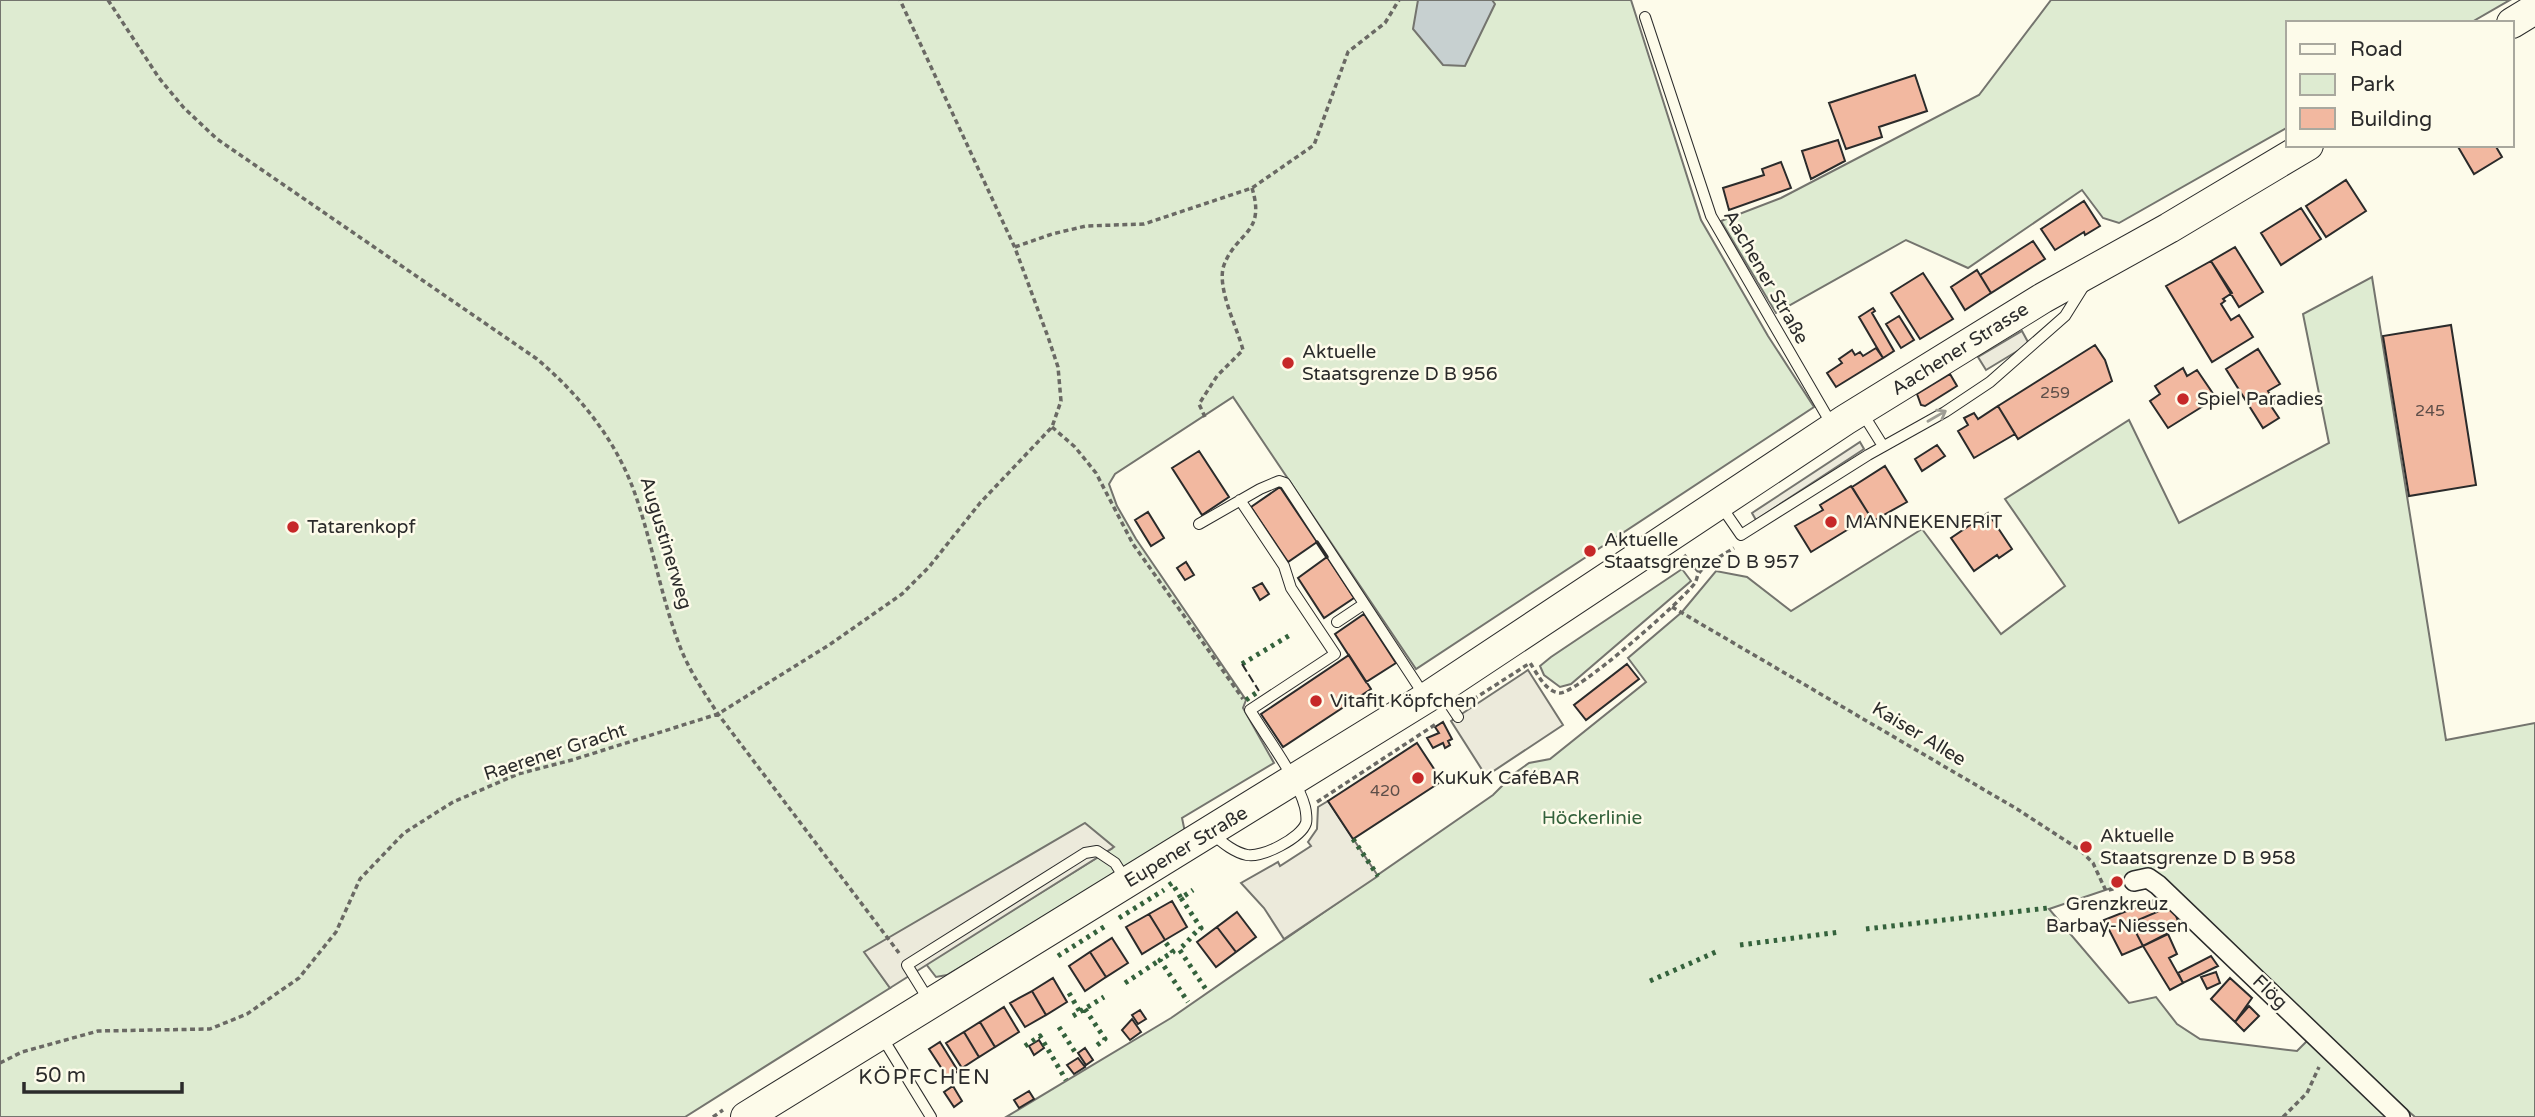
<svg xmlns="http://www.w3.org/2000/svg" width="2535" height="1117" viewBox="0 0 2535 1117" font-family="'Varela Round',sans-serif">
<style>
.green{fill:#deebd1;stroke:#74746e;stroke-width:2}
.parking{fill:#eceadb;stroke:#74746e;stroke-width:2}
.water{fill:#c7d0d0;stroke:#74746e;stroke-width:2}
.building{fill:#f2b8a0;stroke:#2b2b2b;stroke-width:2}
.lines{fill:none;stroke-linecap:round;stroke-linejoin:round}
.lane-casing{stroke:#2b2b2b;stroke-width:12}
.street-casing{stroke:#2b2b2b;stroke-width:22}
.primary-casing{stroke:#2b2b2b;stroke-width:32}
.path{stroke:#6a6964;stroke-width:3.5;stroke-dasharray:5 3.5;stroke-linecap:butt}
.lane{stroke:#fdfbea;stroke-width:10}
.street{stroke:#fdfbea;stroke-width:19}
.primary{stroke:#fdfbea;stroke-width:30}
.hedge{stroke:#34623c;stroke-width:5;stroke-dasharray:3.5 5;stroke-linecap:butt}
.fence{stroke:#2b2b2b;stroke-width:2;stroke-dasharray:9 3.5;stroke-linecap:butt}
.wall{stroke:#2b2b2b;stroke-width:3.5}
.oneway{stroke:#9e9d94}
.poi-dot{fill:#c62828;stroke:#fdfbea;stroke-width:2.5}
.labels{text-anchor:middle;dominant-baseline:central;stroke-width:5;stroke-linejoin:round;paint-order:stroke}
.number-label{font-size:16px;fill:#5d4e48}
.street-label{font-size:19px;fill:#2b2b2b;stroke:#fdfbea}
.poi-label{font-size:19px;fill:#2b2b2b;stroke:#fdfbea;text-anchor:start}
.park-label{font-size:19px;fill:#34623c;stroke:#fdfbea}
.neighbourhood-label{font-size:21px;letter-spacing:2px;fill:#2b2b2b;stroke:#fdfbea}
</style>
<rect width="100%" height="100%" fill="#fdfbea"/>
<!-- green -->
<path class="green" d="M0,0H1631L1701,220L1768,336L1814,407L1416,669L1233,397L1115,474L1109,484L1117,506L1136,539L1246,700L1243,708L1274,763L1182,818L1185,832L947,975L936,977L926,964L1113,848L865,952L890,988L685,1117H0Z
M2051,0H2510L2470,23H2288V127L2119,223L2103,218L2082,190L1968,268L1906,240L1776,313L1721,221L1781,198L1979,95Z
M2372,277L2446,740L2535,723V1117H2415L2308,1023L2157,877L2135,880L2049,909L2129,1003L2156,997L2177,1024L2200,1039L2297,1051L2309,1039L2391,1117H1006L1171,1018L1493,795L1515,773L1529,763L1550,759L1646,682L1628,658L1682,612L1716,571L1747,577L1791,611L1922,529L2001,634L2065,586L2005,499L2129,420L2179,523L2329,443L2303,314Z
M1682,569L1691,581L1571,684L1560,687L1544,675L1540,666L1551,657Z"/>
<!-- parking -->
<path class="parking" d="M2022,331L2029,344L1986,370L1978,357Z
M1860,442L1864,449L1756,520L1752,513Z
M1528,670L1563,725L1486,776L1451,721Z
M1328,801L1378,876L1284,939L1264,908L1241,883L1278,862L1280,866L1311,846L1308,842L1317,829L1318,807Z
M1085,823L1114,847L890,988L864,952Z"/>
<!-- water -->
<path class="water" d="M1418,0H1492L1495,4L1465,66L1443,65L1413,29Z"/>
<!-- building -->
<path class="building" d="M1915,75L1927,111L1879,127L1882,137L1846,149L1829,103Z
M1838,140L1845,161L1811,179L1802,151Z
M2457,145H2495L2502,157L2474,174Z
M1781,162L1791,188L1729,210L1723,188L1764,175L1762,169Z
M2346,180L2366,211L2326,237L2306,206Z
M2084,201L2100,226L2085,235L2084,232L2055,250L2041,229Z
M2301,208L2321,239L2281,265L2261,233Z
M2033,241L2045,259L1991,293L1980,275Z
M2235,247L2263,292L2239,307L2211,261Z
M2211,261L2232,293L2223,299L2225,301L2221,304L2231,320L2239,315L2253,337L2212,362L2166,286Z
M1977,270L1991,293L1965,310L1951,287Z
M1923,273L1953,319L1920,339L1891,293Z
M1873,308L1875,311L1872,313L1894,351L1883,358L1859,317Z
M1899,316L1914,340L1901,348L1886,324Z
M2451,325L2476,485L2409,496L2383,336Z
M2095,345L2105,360L2112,381L2018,439L1998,406Z
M1876,348L1883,358L1836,387L1827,373L1842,363L1839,359L1852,350L1855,355L1860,352L1863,356Z
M2258,349L2280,384L2268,391L2275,403L2271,406L2279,418L2263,428L2226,369Z
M2183,368L2187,376L2197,370L2216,398L2168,428L2150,401L2160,394L2155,386Z
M1950,374L1957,386L1925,406L1921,405L1917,394Z
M1998,406L2015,434L1974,458L1958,431L1968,425L1964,418L1974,413L1978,419Z
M1937,445L1945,456L1922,471L1915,459Z
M1199,451L1229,497L1202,515L1172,468Z
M1885,466L1907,502L1873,521L1852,487Z
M1851,486L1870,516L1811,552L1795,526L1823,510L1820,505Z
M1280,487L1317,542L1288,562L1251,507Z
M1148,512L1164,538L1151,546L1135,520Z
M1988,513L2012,549L1999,558L1997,555L1974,571L1951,538Z
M1327,557L1354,598L1324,618L1298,578Z
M1186,562L1194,575L1185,580L1177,568Z
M1262,583L1269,594L1260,600L1253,588Z
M1364,614L1396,663L1366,682L1335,634Z
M1349,655L1371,689L1283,747L1261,714Z
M1627,664L1639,679L1586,720L1574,705Z
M1443,722L1452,739L1448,741L1450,745L1445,748L1443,743L1433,748L1427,738L1439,733L1435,727Z
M1417,743L1442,781L1353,839L1328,801Z
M2160,898L2175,913L2180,927L2143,946L2131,923L2157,912L2152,901Z
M1172,901L1187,927L1165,940L1149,914Z
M2152,901L2157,912L2131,923L2143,946L2122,955L2104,920Z
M1237,912L1256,937L1236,952L1217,927Z
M1149,914L1165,940L1142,954L1126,927Z
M1217,927L1236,952L1216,967L1197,942Z
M2168,934L2177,954L2169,958L2183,983L2170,990L2143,946Z
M1112,938L1128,963L1106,977L1090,952Z
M1090,952L1106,977L1085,991L1069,966Z
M2211,956L2218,966L2183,983L2178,973Z
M2216,972L2220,983L2207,989L2201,977Z
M1053,978L1067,1002L1046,1015L1032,991Z
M2230,978L2252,998L2235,1022L2211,999Z
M1032,991L1046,1015L1025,1027L1010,1003Z
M2249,1006L2259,1016L2244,1031L2235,1022Z
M1004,1007L1019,1032L995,1047L980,1022Z
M1140,1010L1146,1019L1138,1024L1132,1015Z
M1132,1019L1141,1032L1130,1040L1122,1030Z
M980,1022L995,1047L979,1057L964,1032Z
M964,1032L979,1057L962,1068L946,1043Z
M1039,1040L1044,1048L1034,1055L1029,1046Z
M940,1042L958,1071L948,1078L929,1049Z
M1085,1048L1093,1060L1086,1065L1078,1053Z
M1078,1058L1085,1067L1074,1074L1067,1065Z
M953,1086L962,1101L954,1107L944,1092Z
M1029,1091L1034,1099L1019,1108L1014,1100Z"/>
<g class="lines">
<!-- lane casing -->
<g class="lane-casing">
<path id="lane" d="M1645,17L1711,216L1832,425
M1863,414L1883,446
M1721,506L1741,535L1868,455L1945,412L1990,382L2065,316L2085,284
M1199,524L1260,489L1279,481L1285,483L1424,695
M1337,622L1364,604
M1442,693L1458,717
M1211,833C1222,842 1233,852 1247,855C1262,858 1301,838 1306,823C1307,820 1306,811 1305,807C1297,777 1266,737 1250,710L1335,654L1291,588L1284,566L1240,500
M928,999L907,965L1085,853L1097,851L1115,863L1125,879
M882,1037L931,1117"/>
</g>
<!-- street casing -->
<g class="street-casing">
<path id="street" d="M2134,881L2148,878L2158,885L2400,1117"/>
</g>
<!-- primary casing -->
<g class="primary-casing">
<path id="primary" d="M2512,23L2535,9
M746,1117L1426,698L1845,420L2043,298L2169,228L2308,145"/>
</g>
<!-- path -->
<path class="path" d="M108,0L159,78L184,108L217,139L537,359C583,398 621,446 639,506C654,552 662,599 679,644C688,669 704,692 718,714L899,953
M1015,247L1052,234L1086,226L1144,224L1252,188L1314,145L1348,52L1385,23L1399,0
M1205,417L1199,404L1217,376L1243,350C1237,327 1216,287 1224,265C1237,231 1266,234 1252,188
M1052,427L1075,447L1096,473L1133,544L1243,699
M1684,555L1699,572
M1672,607L2017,809L2080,850L2093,863L2106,891L2116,888
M1466,704L1530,663C1537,673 1545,691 1559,693C1576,695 1683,600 1695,583C1697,580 1697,575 1699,573C1704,565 1725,554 1734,548
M1317,802L1436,724
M0,1063L22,1052L98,1031L210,1029L247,1014L299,978L336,932L360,879L404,833L453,802L518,774L572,760L718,714L829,645L902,594L929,567L980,503L1052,427L1061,401L1058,367L1048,337L1015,248L900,0
M713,1117L723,1110
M2283,1117L2307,1093L2319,1067"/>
<!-- lane -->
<use href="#lane" class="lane"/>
<!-- street -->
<use href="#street" class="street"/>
<!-- primary -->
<use href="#primary" class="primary"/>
<!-- hedge -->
<path class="hedge" d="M1242,664L1290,635
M1246,700L1259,691
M1353,839L1378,876
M1169,885L1172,883L1181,898L1193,890
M1181,898L1201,928C1192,934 1189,942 1179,949L1207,991
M1119,918L1164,890
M1866,929L2048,908
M1166,943L1173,952L1160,960L1188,1002
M1740,945L1840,932
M1058,956L1107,925
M1650,981L1718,951
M1125,983L1160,960
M1069,993L1080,1012
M1085,1009L1105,1039L1096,1046
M1073,1016L1104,997
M1059,1027L1075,1052
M1025,1046L1040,1036L1066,1080"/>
<!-- fence -->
<path class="fence" d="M1242,664L1259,691"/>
<!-- wall -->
<path class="wall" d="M1317,542L1327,557"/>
</g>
<!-- one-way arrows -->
<defs><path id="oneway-shaft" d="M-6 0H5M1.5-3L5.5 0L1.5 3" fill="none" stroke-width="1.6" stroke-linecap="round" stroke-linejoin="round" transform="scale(1.75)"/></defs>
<use class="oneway" href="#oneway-shaft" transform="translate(1937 416) rotate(-30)"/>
<!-- markers -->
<g class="poi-dot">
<circle cx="1288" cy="363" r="7"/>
<circle cx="2183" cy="399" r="7"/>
<circle cx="1831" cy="522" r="7"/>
<circle cx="293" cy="527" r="7"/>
<circle cx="1590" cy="551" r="7"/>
<circle cx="1316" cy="701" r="7"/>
<circle cx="1418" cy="778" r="7"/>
<circle cx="2086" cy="847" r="7"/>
<circle cx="2117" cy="882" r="7"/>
</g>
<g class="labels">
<!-- number labels -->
<g class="number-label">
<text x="2055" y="393">259</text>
<text x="2430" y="411">245</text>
<text x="1385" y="791">420</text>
</g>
<!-- street labels -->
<g class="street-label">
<text transform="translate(1766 277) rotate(60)">Aachener Straße</text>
<text transform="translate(1960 349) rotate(-32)">Aachener Strasse</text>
<text transform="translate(666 543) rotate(73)">Augustinerweg</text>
<text transform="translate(1919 734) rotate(31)">Kaiser Allee</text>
<text transform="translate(555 752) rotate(-18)">Raerener Gracht</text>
<text transform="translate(1186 847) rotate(-31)">Eupener Straße</text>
<text transform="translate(2270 992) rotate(44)">Flög</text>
</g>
<!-- poi labels -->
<g class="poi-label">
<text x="1302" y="352">Aktuelle<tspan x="1302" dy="22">Staatsgrenze D B 956</tspan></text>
<text x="2197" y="399">Spiel Paradies</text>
<text x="1845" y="522">MANNEKENFRIT</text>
<text x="307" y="527">Tatarenkopf</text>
<text x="1604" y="540">Aktuelle<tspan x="1604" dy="22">Staatsgrenze D B 957</tspan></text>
<text x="1330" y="701">Vitafit Köpfchen</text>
<text x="1432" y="778">KuKuK CaféBAR</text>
<text x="2100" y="836">Aktuelle<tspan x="2100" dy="22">Staatsgrenze D B 958</tspan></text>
<text x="2117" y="904" text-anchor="middle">Grenzkreuz<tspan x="2117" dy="22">Barbay-Niessen</tspan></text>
</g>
<!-- park labels -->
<g class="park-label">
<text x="1592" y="818">Höckerlinie</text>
</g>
<!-- neighbourhood labels -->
<g class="neighbourhood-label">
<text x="925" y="1077">KÖPFCHEN</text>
</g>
</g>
<!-- legend -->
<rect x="2286" y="21" width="228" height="126" fill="#fdfbea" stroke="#a9a89e" stroke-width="2"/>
<rect x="2300" y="44" width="35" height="10" fill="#fdfbea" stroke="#a9a89e" stroke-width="2"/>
<text x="2350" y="56" font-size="21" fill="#2b2b2b">Road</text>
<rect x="2300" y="74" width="35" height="21" fill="#deebd1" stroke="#a9a89e" stroke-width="2"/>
<text x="2350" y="91" font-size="21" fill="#2b2b2b">Park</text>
<rect x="2300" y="108" width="35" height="21" fill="#f2b8a0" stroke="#a9a89e" stroke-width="2"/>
<text x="2350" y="126" font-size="21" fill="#2b2b2b">Building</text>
<!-- scale -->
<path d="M24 1082v10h158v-10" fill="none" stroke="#2b2b2b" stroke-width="3.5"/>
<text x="35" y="1082" font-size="21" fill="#2b2b2b" stroke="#fdfbea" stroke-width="5" paint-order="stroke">50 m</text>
</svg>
